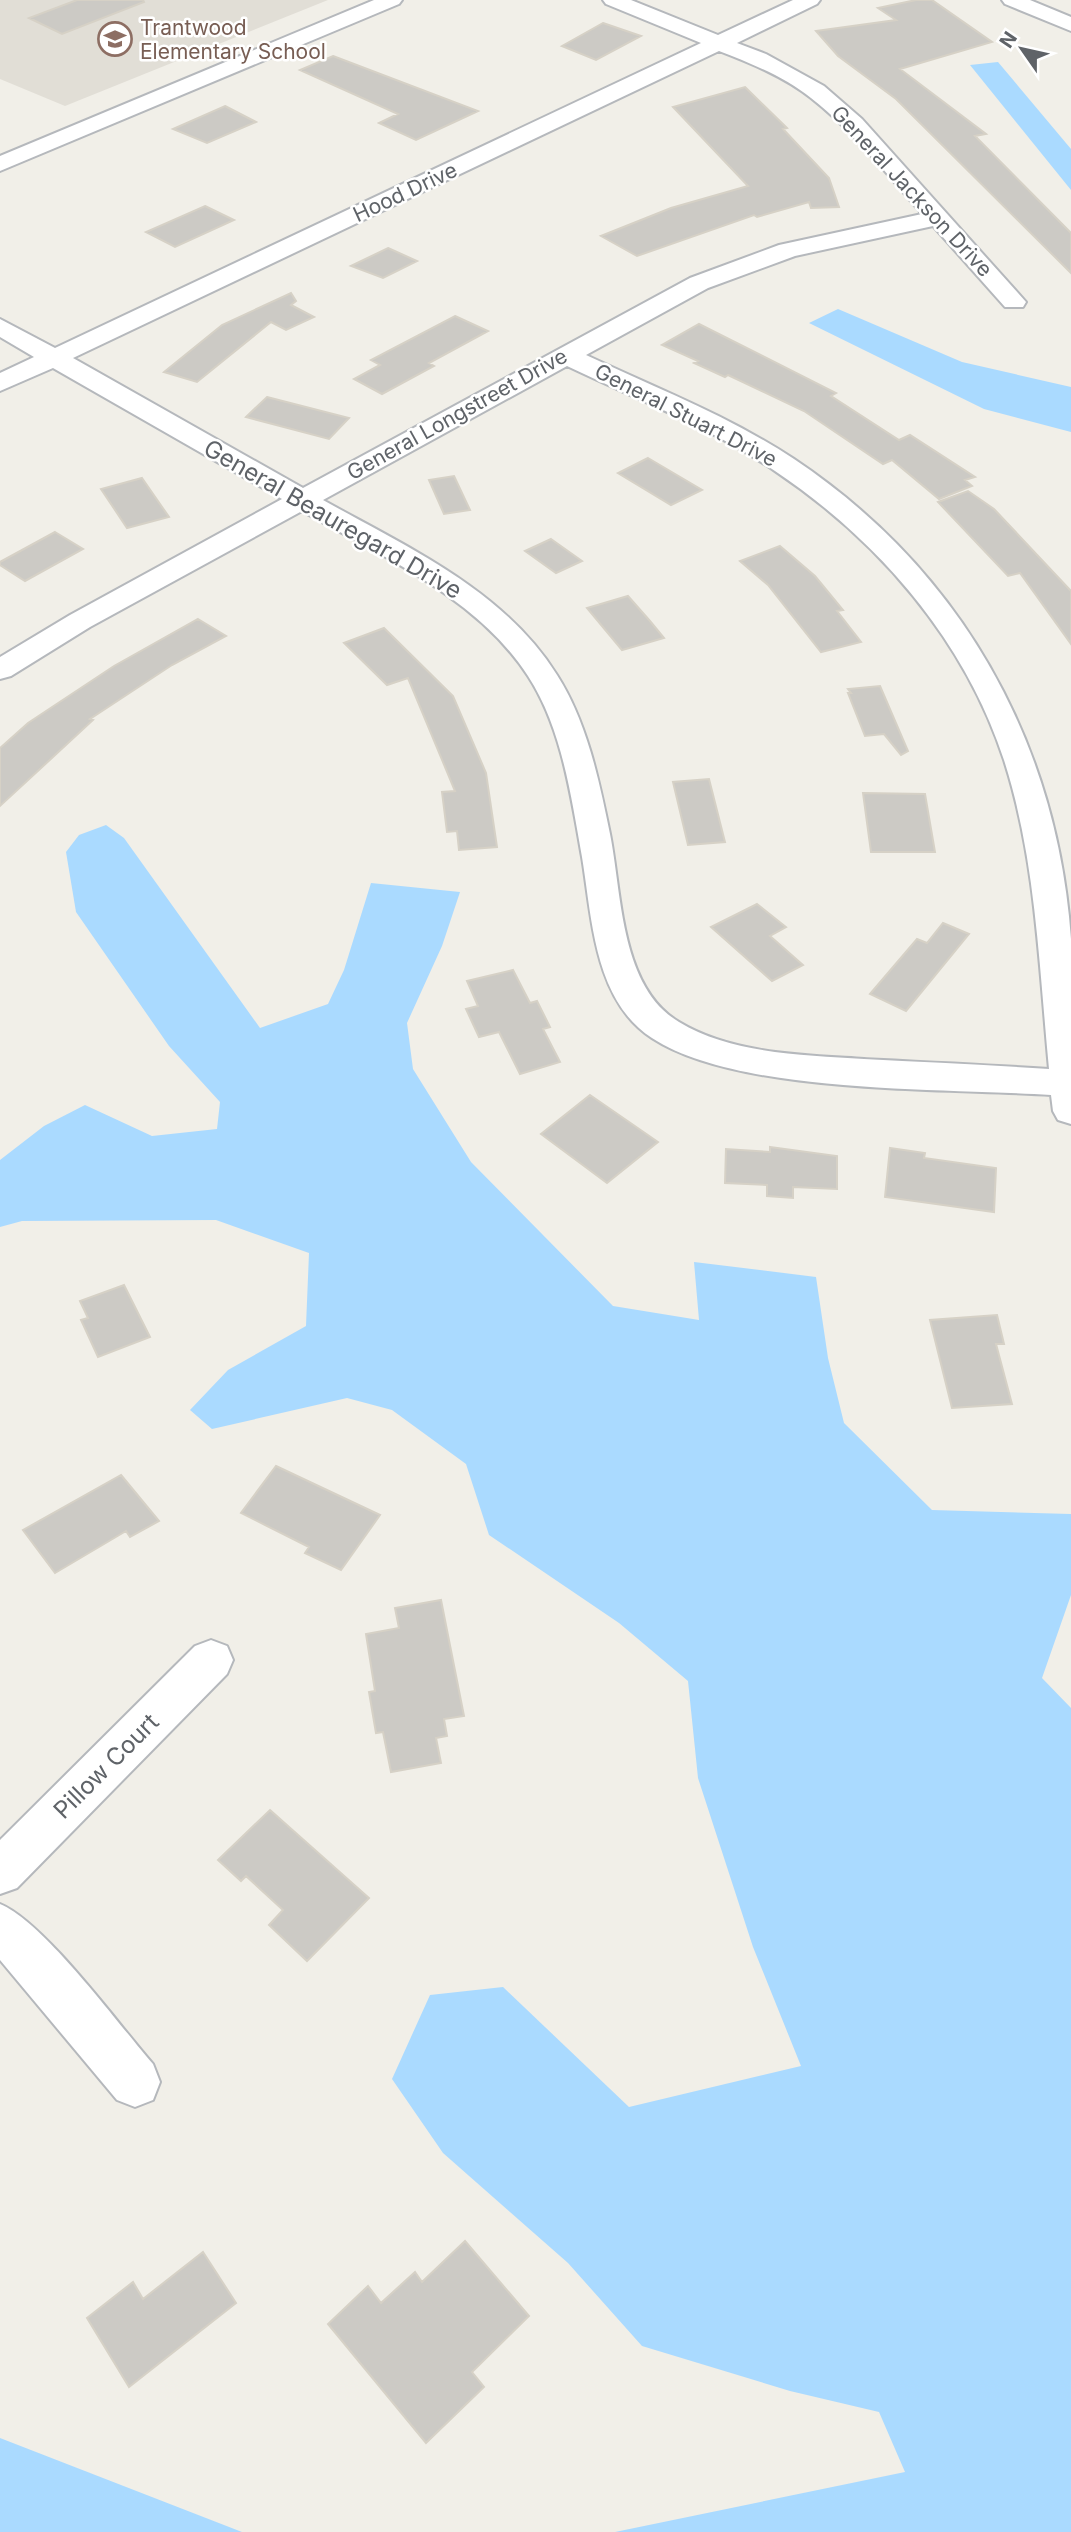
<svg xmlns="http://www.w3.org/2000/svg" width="1071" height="2532" viewBox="0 0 1071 2532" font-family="Inter,sans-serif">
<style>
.education{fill:#e1ded6}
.water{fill:#aadaff}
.building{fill:#cccac5;stroke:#d6d1c6;stroke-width:2}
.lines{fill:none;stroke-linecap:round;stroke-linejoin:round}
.minor-casing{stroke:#b5b8bc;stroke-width:4}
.minor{fill:#fff;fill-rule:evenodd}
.labels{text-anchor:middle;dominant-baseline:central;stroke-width:5;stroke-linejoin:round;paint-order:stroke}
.far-education-label{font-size:21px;fill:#785e54;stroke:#fff;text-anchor:start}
.far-street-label{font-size:21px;fill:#5f6368;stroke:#fff}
.street-label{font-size:24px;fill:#5f6368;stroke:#fff}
</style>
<rect width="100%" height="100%" fill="#f1efe8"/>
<!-- education -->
<path class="education" d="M0,0H328L65,106L0,79Z"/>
<!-- water -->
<path class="water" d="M998,62L1071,149V190L970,65Z
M838,309L962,362L1071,387V432L984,409L809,323Z
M106,825L124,838L260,1028L328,1004L344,970L371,883L460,892L442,946L407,1023L413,1069L471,1162L613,1306L699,1320L694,1262L816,1277L828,1358L844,1423L932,1510L1071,1514V1595L1042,1678L1071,1708V2532H615L905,2472L879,2412L790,2391L642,2346L568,2263L443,2153L392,2079L430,1995L503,1987L629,2107L801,2066L753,1947L698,1778L688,1681L619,1623L489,1535L466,1464L392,1410L347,1398L212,1429L190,1410L228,1370L306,1326L309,1253L216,1220L22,1221L0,1227V1160L44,1126L85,1105L152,1136L217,1129L220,1102L169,1046L76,912L66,852L79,835Z
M0,2438L242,2532H0Z"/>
<!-- building -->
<path class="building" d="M77,0H143L144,2L62,34L29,18Z
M916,0H932L992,42L900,69L986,134L975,136L1071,233V273L896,99L838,56L816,31L896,20L878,8Z
M603,23L641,36L596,60L562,46Z
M333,56L478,111L416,140L379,123L398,114L300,70Z
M745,87L787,128L783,129L829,178L839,207L811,208L809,202L757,217L754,215L637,256L601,236L671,208L748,186L673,107Z
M225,106L256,122L207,143L173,129Z
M205,206L234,220L175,247L146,232Z
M388,248L417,261L383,278L351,266Z
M291,293L296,301L291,305L314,317L286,330L271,322L197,382L164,372L222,325Z
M455,316L488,331L429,363L434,366L382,394L354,379L380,365L371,360Z
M699,324L836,393L831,396L899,440L910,435L975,477L965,480L972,486L939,499L892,460L883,464L804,411L728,375L725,377L694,363L698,361L662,345Z
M267,397L349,418L329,439L246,417Z
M648,458L702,490L671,505L618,473Z
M454,476L470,510L444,514L429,480Z
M142,478L169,517L127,528L101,489Z
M968,491L994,509L1071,591V644L1020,573L1008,576L938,502Z
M55,532L83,549L25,581L0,565V562Z
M551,539L582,561L556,573L525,551Z
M780,546L815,576L843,610L837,611L861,642L821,652L768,585L740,561Z
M628,596L650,621L664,638L622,650L587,608Z
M198,619L226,636L172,665L90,719L93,720L0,806V748L28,723L114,666Z
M384,628L453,696L486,773L497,847L459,850L457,831L447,832L442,792L455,791L408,678L387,685L344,643Z
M880,686L908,751L901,755L884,734L865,736L848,693H851L848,689Z
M709,779L725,842L688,845L673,782Z
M863,793L925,794L935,852H871Z
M757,904L786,927L770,936L803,965L772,981L711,927Z
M943,923L969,934L906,1011L870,994L917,939L927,943Z
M513,970L530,1003L537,1001L550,1027L543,1029L560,1062L520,1074L499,1032L479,1037L466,1009L478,1006L467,981Z
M590,1095L658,1142L607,1183L541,1134Z
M770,1147L837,1156V1189L793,1187V1198L767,1196V1185L725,1183L726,1149L770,1152Z
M890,1148L925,1153L924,1158L996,1168L994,1212L885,1197Z
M124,1285L150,1337L98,1357L81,1320L88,1318L80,1301Z
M997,1315L1004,1344H996L1012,1404L952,1408L930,1320Z
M276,1466L380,1515L341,1570L305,1553L309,1547L241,1513Z
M121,1475L159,1521L130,1537L126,1531L55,1573L23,1530Z
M441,1600L464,1716L444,1719L447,1736L436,1738L441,1763L391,1772L383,1732L376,1733L369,1692L375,1691L366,1634L399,1628L395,1608Z
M270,1810L369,1898L307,1961L269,1925L283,1910L246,1876L241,1881L218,1860Z
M465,2241L529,2316L472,2372L484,2387L426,2443L328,2324L368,2286L381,2303L415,2272L422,2282Z
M203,2252L236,2303L129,2387L87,2318L133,2282L143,2299Z"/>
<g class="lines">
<!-- minor casing -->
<g class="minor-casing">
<path id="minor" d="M374,0H402L399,4L0,171V156Z
M603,0H631L718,35L793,0H820L817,4L737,43L766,54L824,86L862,119L1026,302L1023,307H1005L933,226L795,256L708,288L586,355C656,388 729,416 794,459C960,570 1057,740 1071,939C1071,1000 1071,1063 1071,1124L1058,1120L1053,1111L1051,1095C946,1088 739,1095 652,1038C594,1001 592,917 582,857C571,796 562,728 528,676C477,597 381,556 302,511L90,627L11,676L0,679V657L70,615L282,499L53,368L0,391V373L34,357L0,337V319L55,348L701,43L606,4ZM719,51C750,63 785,77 811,98C853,131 887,174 922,214L779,245L690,278L303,488L73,358ZM567,366C636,399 710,427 775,471C878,540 965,640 1004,760C1036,859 1039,966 1049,1069C987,1065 925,1062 864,1059C803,1055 732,1054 679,1022C620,987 622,894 610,834C599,780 587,722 557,675C504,590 407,547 323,500Z
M1002,0H1030L1071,17V31L1005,4Z
M211,1640L227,1646L233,1660L227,1674L17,1888L0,1894V1840L195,1646Z
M0,1904C44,1922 118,2024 153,2064L160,2082L153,2100L135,2107L117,2100L0,1960Z"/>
</g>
<!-- minor -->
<use href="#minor" class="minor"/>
</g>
<!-- icons -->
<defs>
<g id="school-ring" transform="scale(1.75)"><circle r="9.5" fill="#fff" stroke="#8d6e63" stroke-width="1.5"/><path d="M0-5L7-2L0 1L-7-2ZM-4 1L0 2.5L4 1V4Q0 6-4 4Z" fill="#8d6e63"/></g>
</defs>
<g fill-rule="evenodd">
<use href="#school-ring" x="115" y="39"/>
</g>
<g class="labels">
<!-- far-education labels -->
<g class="far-education-label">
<text x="140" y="27">Trantwood<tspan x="140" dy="24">Elementary School</tspan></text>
</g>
<!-- far-street labels -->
<g class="far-street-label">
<text transform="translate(912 191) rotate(47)">General Jackson Drive</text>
<text transform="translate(405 192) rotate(-25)">Hood Drive</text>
<text transform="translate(457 414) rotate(-29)">General Longstreet Drive</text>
<text transform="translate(686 415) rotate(27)">General Stuart Drive</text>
</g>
<!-- street labels -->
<g class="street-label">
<text transform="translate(333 519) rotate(30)">General Beauregard Drive</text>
<text transform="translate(106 1766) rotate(-45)">Pillow Court</text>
</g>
</g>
<!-- north arrow -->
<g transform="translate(1022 49) rotate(304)" stroke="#ffffff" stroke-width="5" paint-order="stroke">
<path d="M0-5L12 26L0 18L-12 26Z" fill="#5f6368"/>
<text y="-10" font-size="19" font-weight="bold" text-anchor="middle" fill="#5f6368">N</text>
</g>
</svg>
